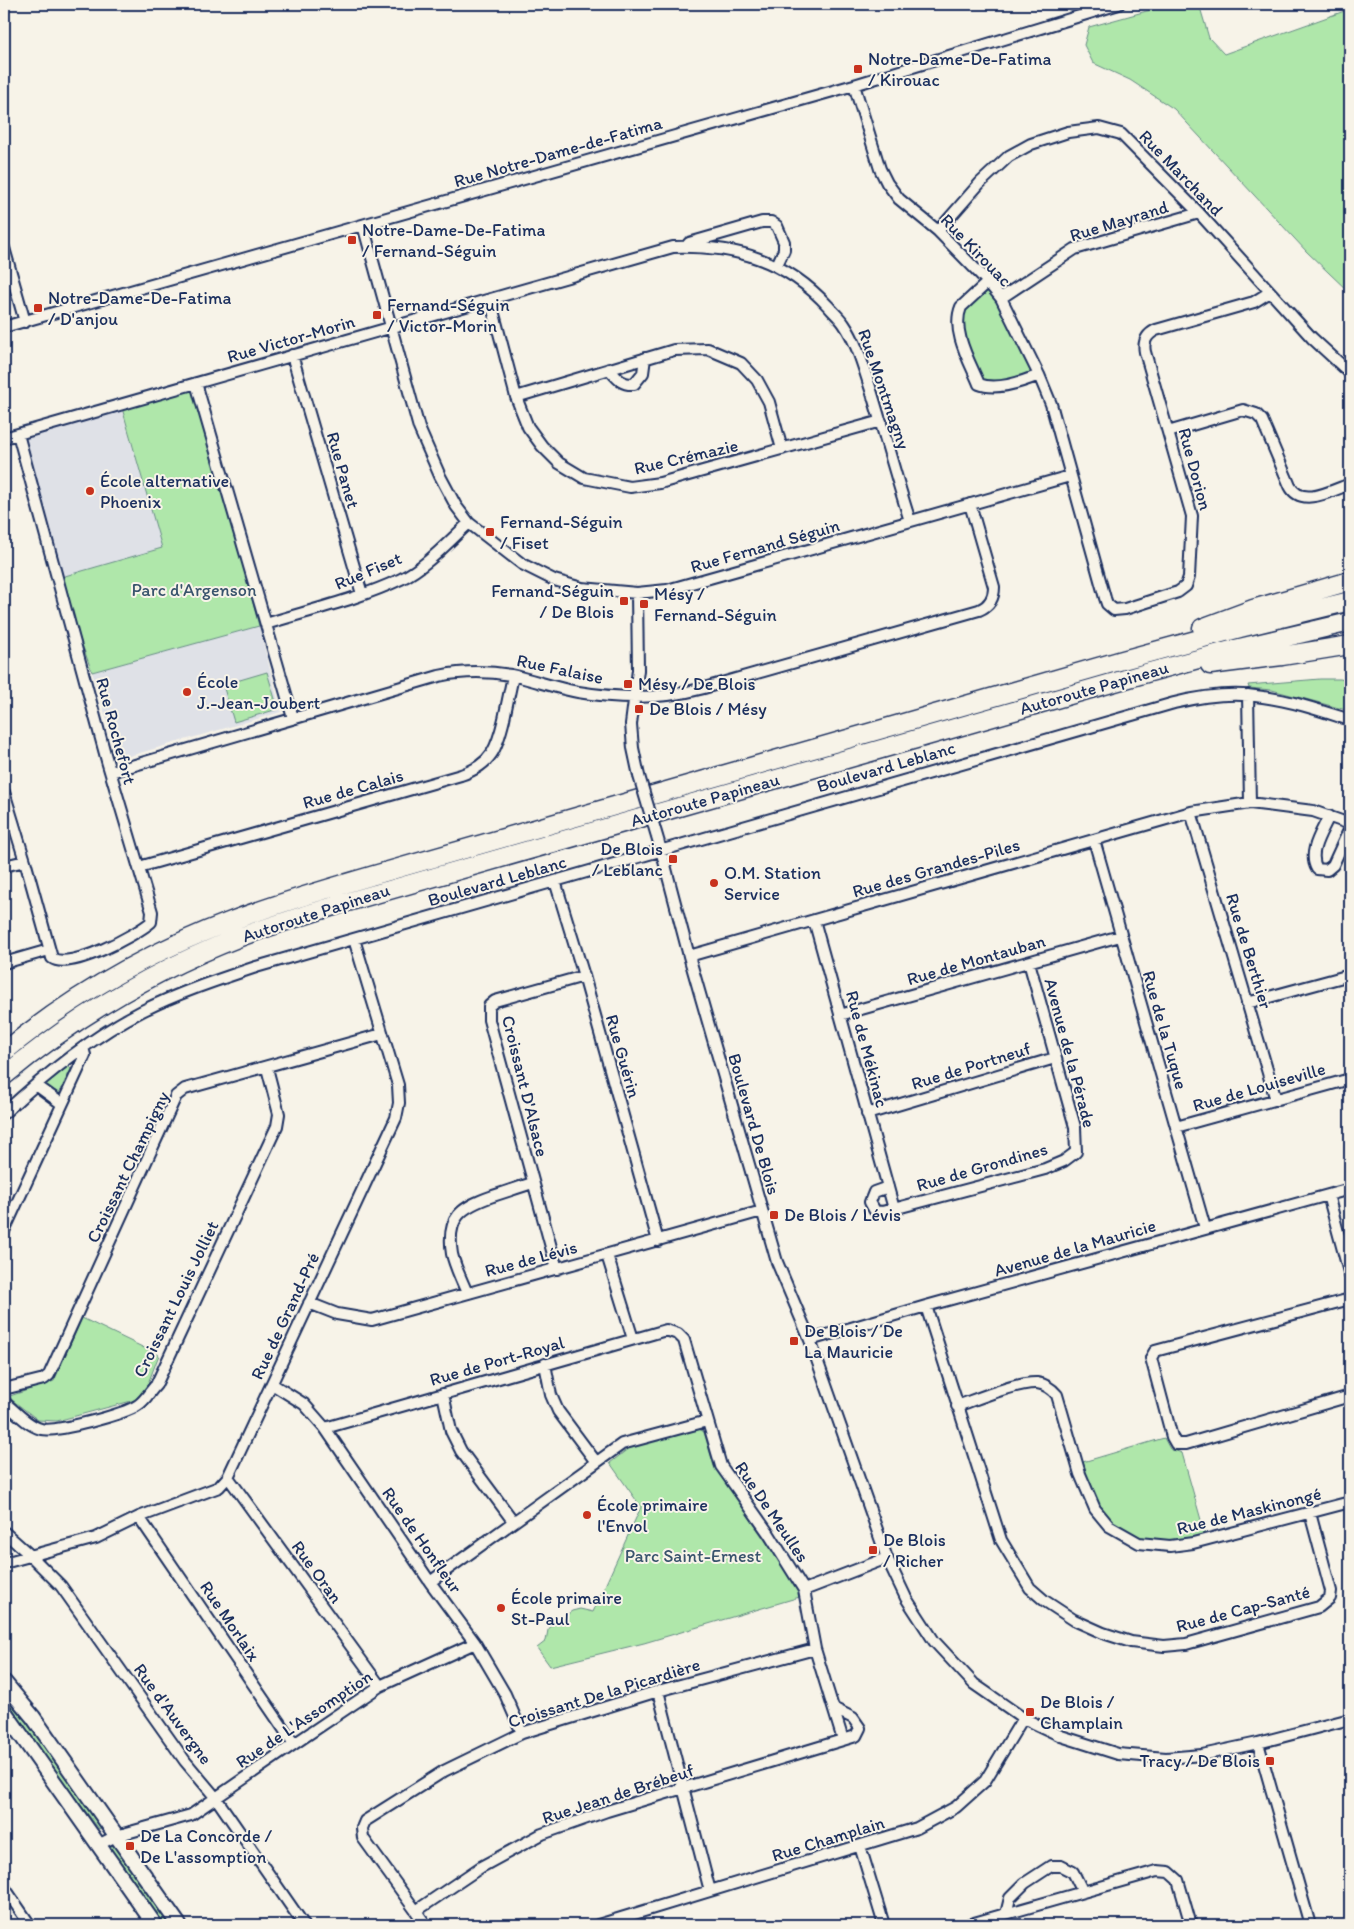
<svg xmlns="http://www.w3.org/2000/svg" width="1354" height="1929" viewBox="0 0 1354 1929" font-family="Itim,sans-serif">
<style>
.built{fill:#dfe1e7}
.green{fill:#afe7aa;stroke:#658b84}
.lines{fill:none;stroke-linecap:round;stroke-linejoin:round}
.street-casing{stroke:#1b2f5e;stroke-width:14}
.secondary-casing{stroke:#1b2f5e;stroke-width:18}
.highway-casing{stroke:#1b2f5e;stroke-width:21}
.street{stroke:#f7f3e8;stroke-width:10}
.secondary{stroke:#f7f3e8;stroke-width:14}
.highway{stroke:#f7f3e8;stroke-width:18}
.street-bridge-casing{stroke:#1b2f5e;stroke-width:14;stroke-linecap:butt}
.street-bridge{stroke:#f7f3e8;stroke-width:10}
.poi-dot{fill:#c8321e;stroke:#f7f3e8;stroke-width:2}
.labels{text-anchor:middle;dominant-baseline:central;stroke-width:4;stroke-linejoin:round;paint-order:stroke}
.poi-label{font-size:18px;fill:#1b2f5e;stroke:#f7f3e8;text-anchor:start}
.street-label{font-size:18px;fill:#1b2f5e;stroke:#f7f3e8}
.park-label{font-size:18px;fill:#39546d;stroke:#f7f3e8}
</style>
<rect width="100%" height="100%" fill="#f7f3e8"/>
<filter id="ink" filterUnits="userSpaceOnUse"><feTurbulence type="fractalNoise" baseFrequency=".02" numOctaves="2"/><feDisplacementMap in="SourceGraphic" scale="10" xChannelSelector="R" yChannelSelector="G"/><feConvolveMatrix kernelMatrix="1 2 1 2 8 2 1 2 1" color-interpolation-filters="sRGB"/></filter>
<g filter="url(#ink)">
<!-- built -->
<path class="built" d="M120,404L162,548L58,578L18,434Z
M259,626L281,712L119,759L92,672Z"/>
<!-- green -->
<path class="green" d="M1172,4H1199L1209,38L1224,54L1350,9V293L1307,252L1174,109L1130,80L1093,63L1084,45L1089,27Z
M988,282L1039,375L1025,380L979,384L958,331L959,312Z
M196,384L259,626L92,672L58,578L162,548L122,408Z
M267,672L278,709L234,722L223,685Z
M1320,679H1340L1350,681V711L1272,690L1249,688L1248,685Z
M68,1066L71,1069L59,1093L47,1087V1083Z
M82,1318L159,1355L147,1386L135,1400L57,1421L38,1420L12,1400L10,1396L54,1381Z
M697,1428L704,1432L714,1466L803,1596L644,1643L550,1666L537,1648L546,1641L548,1630L552,1625L572,1611L580,1609L593,1612L641,1507L610,1463L629,1448Z
M1164,1438L1170,1449L1182,1453L1205,1534C1196,1536 1187,1539 1178,1541C1145,1546 1112,1529 1096,1499C1090,1488 1087,1475 1083,1462Z
M4,1696L51,1752L103,1826L99,1829L4,1703Z
M116,1845L173,1925H161L109,1850L111,1846Z"/>
<g class="lines">
<!-- street casing -->
<g class="street-casing">
<path id="street" d="M854,85L880,169L887,183L899,199L938,231L988,282L1001,298L1039,375L1051,404L1105,598L1107,604L1114,610L1125,609L1178,592L1186,586L1189,577L1192,516L1145,352C1143,342 1146,335 1156,330L1254,302L1270,292
M363,225L419,428L440,476L456,506L469,523L522,564L554,580L582,588L637,593L667,590L1070,476
M938,231L980,183L1009,156L1031,144L1068,132L1099,128L1121,134L1199,213L1312,338L1350,373
M689,243L762,222H771L777,226L784,242V250L777,265
M4,248L25,322
M988,282L961,307C951,331 970,362 979,384C996,391 1022,382 1039,375
M1001,298L1075,249L1199,213
M490,299L516,397L528,427L542,446L559,463L584,478L630,487L660,483L881,421
M4,327L854,85L1119,4
M292,355L362,594
M609,369C617,378 621,385 634,384L643,373L645,358
M196,383L293,718
M516,397L674,350L708,349L741,363L757,380L769,402L782,449
M1168,432L1243,410L1256,414L1262,420L1290,486C1301,508 1333,490 1350,484
M4,438L673,247C736,245 786,260 829,307C834,313 840,318 844,324C857,343 863,366 870,387C884,432 896,477 910,521
M637,593L638,670L631,724L633,748L639,776
M266,624C311,610 359,599 401,579C427,566 448,542 469,523
M1248,695L1250,803
M111,772L439,676C463,671 487,671 511,675C534,680 556,688 578,692C620,699 664,699 704,688L979,610C989,606 994,598 994,587L970,504
M4,792L25,861L52,958C69,971 136,935 151,922L152,912L107,761L18,434
M1191,812L1276,1100
M1329,816C1322,832 1307,852 1317,869L1327,870L1333,865L1350,828
M1094,840L1205,1228
M660,846L689,956L777,1262L810,1340L887,1558L906,1598L934,1641L974,1684L1023,1718L1061,1736L1118,1754L1166,1758L1202,1755L1258,1743L1350,1719
M4,866L25,861
M139,867L461,775C492,764 497,748 504,719C507,704 510,690 513,676
M555,881L584,976L658,1241
M814,920L894,1209
M689,956L1191,812L1250,803L1313,811L1350,824
M4,963L49,950
M1247,1003L1350,975
M840,1015L1120,936
M36,1085L62,1104
M4,1113C45,1075 91,1037 142,1011C178,993 217,980 256,967L1174,703C1202,696 1235,692 1263,697C1293,701 1322,711 1350,720
M867,1114L1055,1058
M1176,1127L1350,1079
M888,1187L874,1192L870,1202L875,1211L882,1212L1045,1169L1064,1161L1076,1152L1075,1127L1029,962
M1328,1195L1350,1276
M4,1231L85,1055L83,1048
M607,1255L633,1339
M557,1269L489,1020V1006L495,1001L584,976
M467,1293C462,1281 455,1267 452,1254C446,1217 461,1207 493,1196C506,1192 519,1187 533,1183
M1350,1299L1155,1351L1151,1358L1172,1437L1176,1444H1186L1350,1396
M309,1303L337,1314L372,1320L762,1211
M926,1306L1001,1540L1030,1588L1045,1601L1074,1620L1103,1633L1131,1642L1164,1646L1186,1644L1319,1607L1330,1598L1331,1591L1310,1513
M810,1340L926,1306L1350,1189
M545,1364L551,1395L558,1411L596,1462
M272,1384L304,1404L325,1428L430,1582L475,1643L505,1694L522,1733
M4,1389L44,1379L49,1375L176,1096L185,1089L382,1034
M443,1394L451,1431L461,1451L513,1521
M4,1402C15,1411 27,1425 41,1429C55,1433 125,1414 138,1405C145,1401 150,1391 156,1385L277,1126L279,1114L267,1068
M957,1406C977,1399 1017,1382 1037,1383C1045,1384 1052,1389 1057,1395L1080,1474L1095,1509L1109,1526L1139,1543L1170,1546L1193,1543L1350,1502
M325,1428L666,1330L678,1334L684,1340L721,1466L769,1534L804,1590L815,1649L843,1740
M228,1477L380,1686
M139,1517L294,1744
M4,1532L31,1556L61,1586L185,1761L216,1798L304,1925
M4,1563L96,1538L139,1517L219,1487L228,1477L396,1118L399,1103L398,1085L354,939
M430,1582L622,1444L707,1421
M804,1590L887,1558
M658,1691L710,1891
M1258,1743L1310,1925
M98,1845L116,1836L191,1815L294,1744L380,1686L475,1643
M860,1846L884,1925
M4,1887L30,1925
M416,1911L481,1867L542,1834L607,1811L856,1736L860,1728L853,1718L835,1709
M1006,1914L1010,1898L1025,1883L1051,1866H1061L1073,1872L1083,1892
M426,1925L363,1838L362,1828L365,1821L444,1771L522,1733L658,1691L815,1649
M598,1925L917,1828L956,1807L985,1781L1023,1718
M967,1925L1157,1871L1169,1872L1178,1880L1191,1925"/>
</g>
<!-- secondary casing -->
<g class="secondary-casing">
<path id="secondary" d="M4,1682L33,1717L179,1925
M4,1711L155,1925"/>
</g>
<!-- highway casing -->
<g class="highway-casing">
<path id="highway" d="M1202,628L1253,609L1350,581
M1210,665L1282,656L1350,645
M4,1052C72,996 151,951 234,920C281,902 330,888 378,874L1119,661L1240,628L1350,601
M4,1076C74,1018 154,970 240,937C272,925 305,915 337,905L1150,672L1235,649L1350,622"/>
</g>
<!-- street -->
<use href="#street" class="street"/>
<!-- secondary -->
<use href="#secondary" class="secondary"/>
<!-- highway -->
<use href="#highway" class="highway"/>
<!-- street-bridge casing -->
<g class="street-bridge-casing">
<path id="street-bridge" d="M639,776L659,843"/>
</g>
<!-- street-bridge -->
<use href="#street-bridge" class="street-bridge"/>
</g>
</g>
<!-- markers -->
<g class="poi-dot">
<rect x="853" y="64" width="10" height="10" rx="2.5"/>
<rect x="347" y="235" width="10" height="10" rx="2.5"/>
<rect x="33" y="303" width="10" height="10" rx="2.5"/>
<rect x="372" y="310" width="10" height="10" rx="2.5"/>
<circle cx="90" cy="491" r="5"/>
<rect x="485" y="527" width="10" height="10" rx="2.5"/>
<rect x="619" y="596" width="10" height="10" rx="2.5"/>
<rect x="639" y="599" width="10" height="10" rx="2.5"/>
<rect x="623" y="679" width="10" height="10" rx="2.5"/>
<circle cx="187" cy="692" r="5"/>
<rect x="634" y="704" width="10" height="10" rx="2.5"/>
<rect x="668" y="854" width="10" height="10" rx="2.5"/>
<circle cx="714" cy="883" r="5"/>
<rect x="769" y="1210" width="10" height="10" rx="2.5"/>
<rect x="789" y="1336" width="10" height="10" rx="2.5"/>
<circle cx="587" cy="1515" r="5"/>
<rect x="868" y="1545" width="10" height="10" rx="2.5"/>
<circle cx="501" cy="1608" r="5"/>
<rect x="1025" y="1707" width="10" height="10" rx="2.5"/>
<rect x="1265" y="1756" width="10" height="10" rx="2.5"/>
<rect x="125" y="1841" width="10" height="10" rx="2.5"/>
</g>
<g class="labels">
<!-- poi labels -->
<g class="poi-label">
<text x="868" y="59">Notre-Dame-De-Fatima<tspan x="868" dy="21">/ Kirouac</tspan></text>
<text x="362" y="230">Notre-Dame-De-Fatima<tspan x="362" dy="21">/ Fernand-Séguin</tspan></text>
<text x="48" y="298">Notre-Dame-De-Fatima<tspan x="48" dy="21">/ D'anjou</tspan></text>
<text x="387" y="305">Fernand-Séguin<tspan x="387" dy="21">/ Victor-Morin</tspan></text>
<text x="100" y="481">École alternative<tspan x="100" dy="21">Phoenix</tspan></text>
<text x="500" y="522">Fernand-Séguin<tspan x="500" dy="21">/ Fiset</tspan></text>
<text x="614" y="591" text-anchor="end">Fernand-Séguin<tspan x="614" dy="21">/ De Blois</tspan></text>
<text x="654" y="594">Mésy /<tspan x="654" dy="21">Fernand-Séguin</tspan></text>
<text x="197" y="682">École<tspan x="197" dy="21">J.-Jean-Joubert</tspan></text>
<text x="638" y="684">Mésy / De Blois</text>
<text x="649" y="709">De Blois / Mésy</text>
<text x="663" y="849" text-anchor="end">De Blois<tspan x="663" dy="21">/ Leblanc</tspan></text>
<text x="724" y="873">O.M. Station<tspan x="724" dy="21">Service</tspan></text>
<text x="784" y="1215">De Blois / Lévis</text>
<text x="804" y="1331">De Blois / De<tspan x="804" dy="21">La Mauricie</tspan></text>
<text x="597" y="1505">École primaire<tspan x="597" dy="21">l'Envol</tspan></text>
<text x="883" y="1540">De Blois<tspan x="883" dy="21">/ Richer</tspan></text>
<text x="511" y="1598">École primaire<tspan x="511" dy="21">St-Paul</tspan></text>
<text x="1040" y="1702">De Blois /<tspan x="1040" dy="21">Champlain</tspan></text>
<text x="1260" y="1761" text-anchor="end">Tracy / De Blois</text>
<text x="140" y="1836">De La Concorde /<tspan x="140" dy="21">De L'assomption</tspan></text>
</g>
<!-- street labels -->
<g class="street-label">
<text transform="translate(558 152) rotate(-16)">Rue Notre-Dame-de-Fatima</text>
<text transform="translate(1181 173) rotate(46)">Rue Marchand</text>
<text transform="translate(1119 221) rotate(-17)">Rue Mayrand</text>
<text transform="translate(976 250) rotate(46)">Rue Kirouac</text>
<text transform="translate(291 339) rotate(-16)">Rue Victor-Morin</text>
<text transform="translate(884 389) rotate(71)">Rue Montmagny</text>
<text transform="translate(686 457) rotate(-13)">Rue Crémazie</text>
<text transform="translate(1195 469) rotate(75)">Rue Dorion</text>
<text transform="translate(343 470) rotate(74)">Rue Panet</text>
<text transform="translate(765 546) rotate(-16)">Rue Fernand Séguin</text>
<text transform="translate(368 571) rotate(-23)">Rue Fiset</text>
<text transform="translate(560 669) rotate(12)">Rue Falaise</text>
<text transform="translate(1094 688) rotate(-16)">Autoroute Papineau</text>
<text transform="translate(116 731) rotate(75)">Rue Rochefort</text>
<text transform="translate(886 767) rotate(-16)">Boulevard Leblanc</text>
<text transform="translate(353 789) rotate(-16)">Rue de Calais</text>
<text transform="translate(705 800) rotate(-16)">Autoroute Papineau</text>
<text transform="translate(936 868) rotate(-16)">Rue des Grandes-Piles</text>
<text transform="translate(497 881) rotate(-16)">Boulevard Leblanc</text>
<text transform="translate(316 913) rotate(-18)">Autoroute Papineau</text>
<text transform="translate(1249 951) rotate(73)">Rue de Berthier</text>
<text transform="translate(976 960) rotate(-16)">Rue de Montauban</text>
<text transform="translate(1165 1030) rotate(74)">Rue de la Tuque</text>
<text transform="translate(867 1049) rotate(75)">Rue de Mékinac</text>
<text transform="translate(1070 1053) rotate(75)">Avenue de la Pérade</text>
<text transform="translate(623 1056) rotate(74)">Rue Guérin</text>
<text transform="translate(971 1066) rotate(-17)">Rue de Portneuf</text>
<text transform="translate(525 1086) rotate(76)">Croissant D'Alsace</text>
<text transform="translate(1259 1087) rotate(-16)">Rue de Louiseville</text>
<text transform="translate(754 1124) rotate(74)">Boulevard De Blois</text>
<text transform="translate(128 1167) rotate(-64)">Croissant Champigny</text>
<text transform="translate(982 1167) rotate(-16)">Rue de Grondines</text>
<text transform="translate(1075 1248) rotate(-16)">Avenue de la Mauricie</text>
<text transform="translate(531 1259) rotate(-15)">Rue de Lévis</text>
<text transform="translate(176 1299) rotate(-64)">Croissant Louis Jolliet</text>
<text transform="translate(285 1316) rotate(-65)">Rue de Grand-Pré</text>
<text transform="translate(497 1361) rotate(-16)">Rue de Port-Royal</text>
<text transform="translate(1249 1511) rotate(-14)">Rue de Maskinongé</text>
<text transform="translate(772 1512) rotate(56)">Rue De Meulles</text>
<text transform="translate(422 1540) rotate(55)">Rue de Honfleur</text>
<text transform="translate(317 1572) rotate(54)">Rue Oran</text>
<text transform="translate(1243 1609) rotate(-15)">Rue de Cap-Santé</text>
<text transform="translate(230 1621) rotate(56)">Rue Morlaix</text>
<text transform="translate(604 1693) rotate(-17)">Croissant De la Picardière</text>
<text transform="translate(173 1714) rotate(54)">Rue d'Auvergne</text>
<text transform="translate(304 1719) rotate(-34)">Rue de L'Assomption</text>
<text transform="translate(618 1794) rotate(-18)">Rue Jean de Brébeuf</text>
<text transform="translate(828 1839) rotate(-17)">Rue Champlain</text>
</g>
<!-- park labels -->
<g class="park-label">
<text x="194" y="590">Parc d'Argenson</text>
<text x="693" y="1556">Parc Saint-Ernest</text>
</g>
</g>
<!-- margin -->
<rect width="1354" height="1929" fill="none" stroke="#f7f3e8" stroke-width="20"/>
<rect x="10" y="10" width="1334" height="1909" fill="none" stroke="#1b2f5e" stroke-width="2" filter="url(#ink)"/>
</svg>
